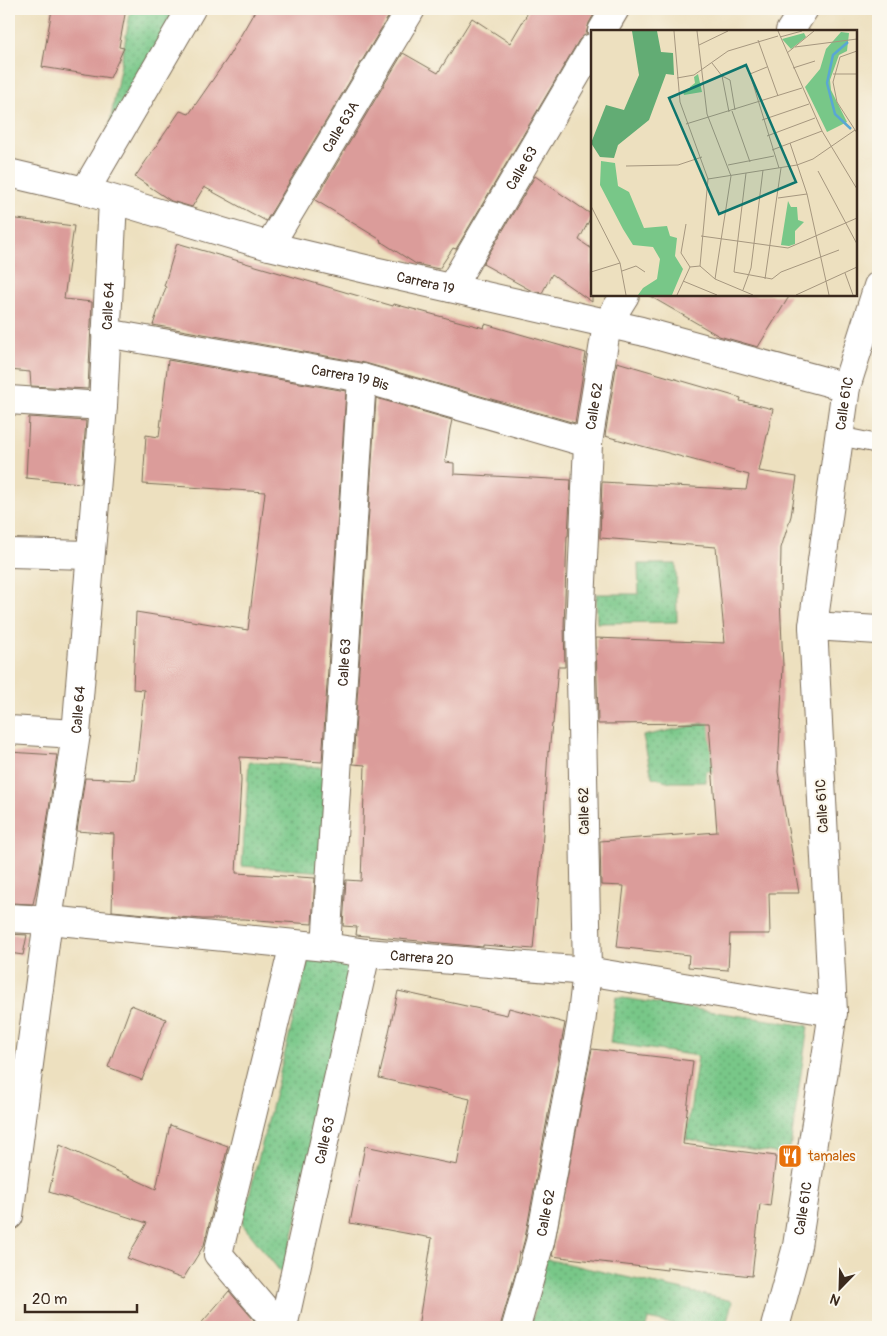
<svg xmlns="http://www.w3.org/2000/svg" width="887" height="1336" viewBox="0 0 887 1336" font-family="Pangolin,sans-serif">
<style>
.park{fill:url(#park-dots);stroke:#5a7853}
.building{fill:#db9c9a}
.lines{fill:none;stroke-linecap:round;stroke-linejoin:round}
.lane-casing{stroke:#796a56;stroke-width:20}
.street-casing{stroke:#796a56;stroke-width:30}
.lane{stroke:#fff;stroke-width:18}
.street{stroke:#fff;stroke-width:28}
.labels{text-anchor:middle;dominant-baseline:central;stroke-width:4;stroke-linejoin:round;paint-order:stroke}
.street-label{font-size:14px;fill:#3b2a1e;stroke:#fbf7ec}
.food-label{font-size:14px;fill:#c56008;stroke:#fbf7ec;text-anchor:start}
.inset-river{fill:none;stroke:#5aa7d3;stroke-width:2.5}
.inset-road{fill:none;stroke:#a6977f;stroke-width:1}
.view{fill:#0f766e;fill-opacity:0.15;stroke:#0f766e;stroke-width:2.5}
.inset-edge{fill:none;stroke:#3b2a1e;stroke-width:2.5}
</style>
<defs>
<pattern id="park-dots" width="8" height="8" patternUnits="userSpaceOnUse" patternTransform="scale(1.25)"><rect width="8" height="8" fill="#78c788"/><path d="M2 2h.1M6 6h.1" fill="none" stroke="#64a26f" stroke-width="1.8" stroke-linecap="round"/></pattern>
</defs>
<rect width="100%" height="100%" fill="#fbf7ec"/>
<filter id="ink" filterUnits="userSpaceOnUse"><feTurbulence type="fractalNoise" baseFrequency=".02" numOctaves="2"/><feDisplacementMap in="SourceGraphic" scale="10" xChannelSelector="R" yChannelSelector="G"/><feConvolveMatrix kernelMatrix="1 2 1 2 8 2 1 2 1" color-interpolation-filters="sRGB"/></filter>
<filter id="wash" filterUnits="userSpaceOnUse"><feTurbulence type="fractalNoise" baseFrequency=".0096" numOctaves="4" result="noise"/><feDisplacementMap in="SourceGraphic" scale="20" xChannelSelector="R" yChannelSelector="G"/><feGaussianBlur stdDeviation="1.12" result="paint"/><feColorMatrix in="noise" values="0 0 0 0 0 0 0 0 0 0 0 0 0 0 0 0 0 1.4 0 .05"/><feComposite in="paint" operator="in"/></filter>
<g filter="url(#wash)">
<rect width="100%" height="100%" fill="#ede0bf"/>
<!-- park -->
<path class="park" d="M131,9H182L107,139Z
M638,564H676L677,622L597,623L596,594H639Z
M710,722L720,771H706V782H671L652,777L643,736Z
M249,762L333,768L326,872L242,866Z
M310,952L360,965L283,1275L242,1224Z
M616,997L808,1026L789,1155L686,1139L698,1056L610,1043Z
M546,1259L732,1301L726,1327H687L648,1319L646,1327H531Z"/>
<g id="blocks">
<!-- building -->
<path class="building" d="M52,9H126L119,47L124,48L110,78L42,67Z
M256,9H393L266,221L204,187L192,207L171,201L135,177L180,111L189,114L227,59Z
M530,9H597L589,23L586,34L579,40L456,249L453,248L439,269L416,264L380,241L381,240L315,200L403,53L438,73L472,18L510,43Z
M535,176L592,215L579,240L592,249V302L552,274L542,293L532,291L483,264Z
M9,218L74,226L64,299L92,302L88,389L31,386L30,372L9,370Z
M177,243L393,306L394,304L484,328L485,324L586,353L575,423L365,363L153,325L166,287L164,286Z
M648,295H790L758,347L719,336Z
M168,360L346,391L322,762L240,757L241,781L236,873L315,878L312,924L244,919H202L112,911L114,834L77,831L85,778L135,780L144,690L133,689L136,612L248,630L265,492L143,484L146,435L159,437Z
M617,362L741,398L740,401L773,409L759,471L797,477L791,516L781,548L780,598L783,666L778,772L799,893H769L770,934H730L728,970L688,967L689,955L617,947L624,886L601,885L600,841L717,832L709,723L598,724L596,638L725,643L716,547L600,538L602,482L746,490L749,475L605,436Z
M376,398L452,420L450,429L445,462L454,463V474L571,480L568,536H567L564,627L565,667H558L553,724H552L549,752L548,751L542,850L533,949L483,945V947L356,935L357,927L343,926L346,880L361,881L365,765L353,764Z
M29,417L86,421L81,483L26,478Z
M9,752L57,755L39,876L33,904L9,903Z
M9,934L27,935L23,955L9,953Z
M398,991L507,1015L509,1008L565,1023L525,1238L521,1253L519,1252L516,1271L501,1323V1327H418L432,1238L350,1223L365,1146L457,1165L470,1099L379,1078Z
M131,1005L166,1019L142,1080L108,1067Z
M592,1049L693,1061L683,1144L776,1156L770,1206L760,1204L752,1276L667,1267V1270L552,1256Z
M170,1125L228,1146L204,1245L183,1279L127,1258L147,1223L49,1192L60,1145L156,1189Z
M229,1291L260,1327H198Z"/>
</g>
</g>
<g filter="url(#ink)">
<use href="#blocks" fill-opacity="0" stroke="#796a56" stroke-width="1"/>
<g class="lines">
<!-- lane casing -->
<g class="lane-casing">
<path id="lane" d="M839,436L878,444"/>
</g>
<!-- street casing -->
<g class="street-casing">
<g id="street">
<path d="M602,31L615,9"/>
<path d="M790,31L804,9"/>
<path id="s1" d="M9,173L85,191L269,246L370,270L641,331L846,387"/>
<path d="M85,191L191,9"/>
<path id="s2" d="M269,246L411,9"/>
<path id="s3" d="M451,288L592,48"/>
<path id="s4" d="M106,333L362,378L588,443"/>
<path d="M9,400L103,406"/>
<path d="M9,553L90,555"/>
<path d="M813,626L878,630"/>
<path d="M9,730L76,734"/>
<path id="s5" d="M9,918L48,920L326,947L366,953L587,971L833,1012"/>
<path id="s6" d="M326,947L362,378"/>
<path id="s7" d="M9,1216L48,920L76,734L103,406L113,200"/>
<path d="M280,1327L218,1254L294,944"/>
<path id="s8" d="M283,1327L366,953"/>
<path id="s9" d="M516,1327L540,1242L581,1024L587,971L580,628L588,443L607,324L625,295"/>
<path id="s10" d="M775,1327L797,1246L833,1012L813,626L846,387L878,286"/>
</g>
</g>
<!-- lane -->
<use href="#lane" class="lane"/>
<!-- street -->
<use href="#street" class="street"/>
</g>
</g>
<!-- icons -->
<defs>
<g id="restaurant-square" transform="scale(1.25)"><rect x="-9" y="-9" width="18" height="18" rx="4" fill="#e8710a" stroke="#fbf7ec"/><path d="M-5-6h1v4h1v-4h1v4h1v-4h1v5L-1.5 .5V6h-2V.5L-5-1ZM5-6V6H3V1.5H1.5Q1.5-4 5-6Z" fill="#fff"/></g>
</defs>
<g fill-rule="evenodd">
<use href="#restaurant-square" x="790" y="1156"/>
</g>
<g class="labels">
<!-- street labels -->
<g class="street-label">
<text stroke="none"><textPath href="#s2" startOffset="139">Calle 63A</textPath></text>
<text stroke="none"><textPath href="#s3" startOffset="139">Calle 63</textPath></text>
<text stroke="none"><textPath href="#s1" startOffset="431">Carrera 19</textPath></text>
<text stroke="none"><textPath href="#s7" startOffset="916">Calle 64</textPath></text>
<text stroke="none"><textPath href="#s4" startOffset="248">Carrera 19 Bis</textPath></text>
<text stroke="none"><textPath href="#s10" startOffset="932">Calle 61C</textPath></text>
<text stroke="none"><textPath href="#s9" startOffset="929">Calle 62</textPath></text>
<text stroke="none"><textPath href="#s6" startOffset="285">Calle 63</textPath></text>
<text stroke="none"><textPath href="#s7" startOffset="511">Calle 64</textPath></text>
<text transform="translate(822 806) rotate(-93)">Calle 61C</text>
<text transform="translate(584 811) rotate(-91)">Calle 62</text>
<text stroke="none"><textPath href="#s5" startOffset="415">Carrera 20</textPath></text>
<text stroke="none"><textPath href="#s8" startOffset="191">Calle 63</textPath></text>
<text stroke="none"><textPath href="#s10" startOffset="122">Calle 61C</textPath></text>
<text stroke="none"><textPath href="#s9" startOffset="118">Calle 62</textPath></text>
</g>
<!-- food labels -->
<g class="food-label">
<text x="808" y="1156">tamales</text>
</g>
</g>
<!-- overview -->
<g transform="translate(591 30)">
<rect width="266" height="266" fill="#ede0bf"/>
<path d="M41,1H66L70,22L82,23L83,45L75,44L58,90L27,115L23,128L9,127L0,113L15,75L33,80L48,45Z" fill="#62ac74"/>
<path d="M250,2L258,3L256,21L248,25L239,50L240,60L256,92L236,102L214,57L229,39L235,19ZM213,3L215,7L200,19L191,9ZM107,44L111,62L93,65L92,62L99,60V57L104,53L103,47ZM10,131L24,133L27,156L38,162L53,198L76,196L79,206L86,208L84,226L92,239L81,265H47L52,258L66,249L69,229L62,217L42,215L32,199L9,155ZM197,171L200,177H206L207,190L213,192L204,201V214L198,216L190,215Z" fill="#78c788"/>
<path class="inset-river" d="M257,12L242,25L236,53L244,84L260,99"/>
<path class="inset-road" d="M83,1L89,72L117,149L109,236M106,1L116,84L140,146L124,249M187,1L231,101L266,159M189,7L211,1M167,10L187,66M108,15L137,1M204,17L266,9M266,21L249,27L242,52L246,72L266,103M196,23L223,1M121,33L131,46L138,82M176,37L159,44L188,138M202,38L224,31M242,44H266M131,46L139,50L144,80M86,48L103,45L137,21L187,6M141,81L159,132M171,90L218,74M95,94L211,58M176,106L224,88M199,113L216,164L238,265M181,120L231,101M137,135L183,126M35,136L87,135L111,127M227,141L266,214M155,143L143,242L181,249L190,242L248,220M117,149L206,135L222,129L264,100M187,168L216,164M0,176L29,233L35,265M95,194L90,223L99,237M110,206L197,218L266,188M99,237L109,236L124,249L162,265M31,241L45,236L54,242M0,242L29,233M254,243L262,265M174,249L190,138M92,251L126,265M152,260L160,238L172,140M86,265L99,237M205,265L266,237"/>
<path class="view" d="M155,35L205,152L128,184L78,68Z"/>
<rect width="266" height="266" class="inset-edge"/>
</g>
<!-- margin -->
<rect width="887" height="1336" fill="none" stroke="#fbf7ec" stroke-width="30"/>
<!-- north arrow -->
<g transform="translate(840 1288) rotate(203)" stroke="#fbf7ec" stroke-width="4" paint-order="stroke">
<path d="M0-4L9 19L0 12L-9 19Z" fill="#3b2a1e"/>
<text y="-8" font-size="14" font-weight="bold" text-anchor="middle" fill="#3b2a1e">N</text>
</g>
<!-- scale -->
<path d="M25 1304v8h112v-8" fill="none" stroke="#3b2a1e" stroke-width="2.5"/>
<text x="32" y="1304" font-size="15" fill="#3b2a1e" stroke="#fbf7ec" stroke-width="4" paint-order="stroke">20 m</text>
</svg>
